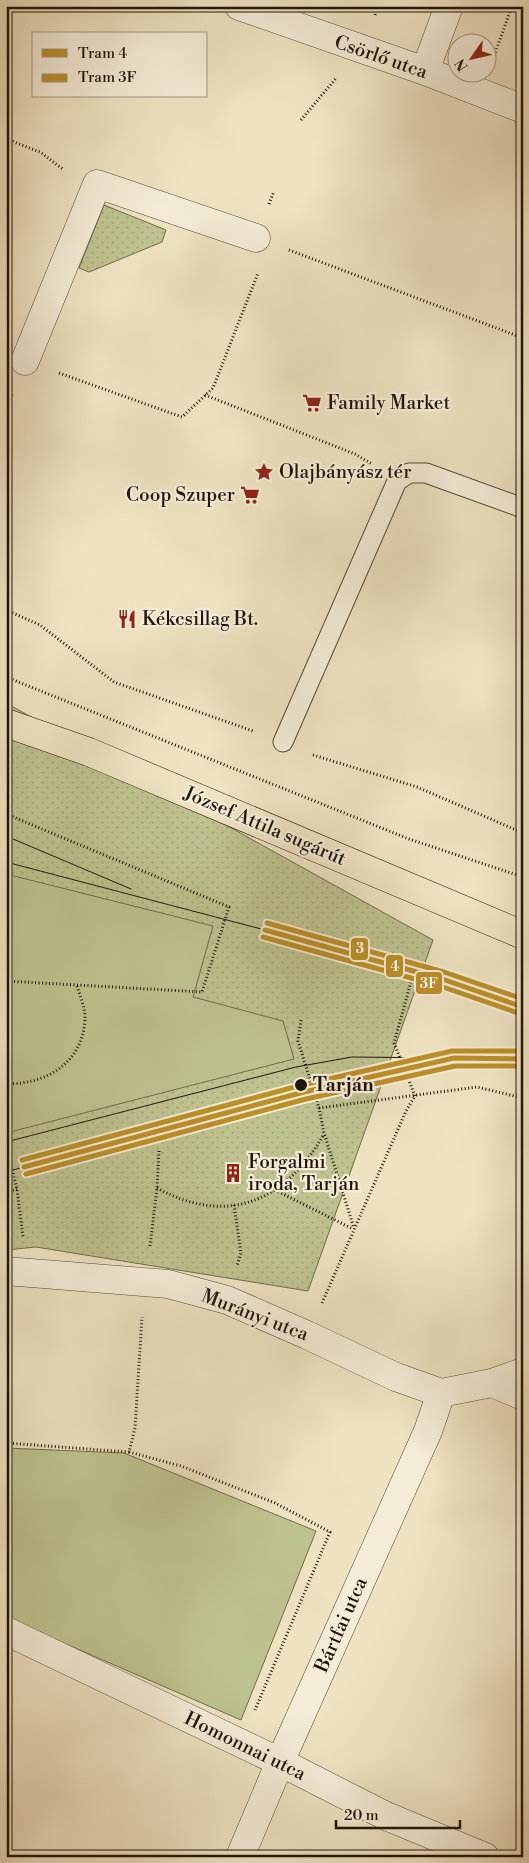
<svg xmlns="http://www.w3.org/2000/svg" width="529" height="1863" viewBox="0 0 529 1863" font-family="'Libre Bodoni',serif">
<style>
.grass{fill:url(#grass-dots);stroke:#6f6b4c}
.park{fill:#bec28f;stroke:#6f6b4c}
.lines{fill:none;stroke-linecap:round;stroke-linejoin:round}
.service-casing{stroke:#544837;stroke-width:21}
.pedestrian-casing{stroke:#544837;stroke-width:29}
.minor-casing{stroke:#544837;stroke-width:29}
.primary-casing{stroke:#201409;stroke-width:29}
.path{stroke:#201409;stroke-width:3;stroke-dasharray:1 2.5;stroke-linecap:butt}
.service{stroke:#f4ecd7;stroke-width:19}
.pedestrian{stroke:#f4ecd7;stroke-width:28}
.minor{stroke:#f4ecd7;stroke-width:28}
.primary{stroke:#eee2c1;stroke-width:28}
.tram{stroke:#201409;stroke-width:1}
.tram-1-casing{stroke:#f4ecd7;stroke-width:9}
.tram-2-casing{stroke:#f4ecd7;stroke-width:9}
.tram-3-casing{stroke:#f4ecd7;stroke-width:9}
.tram-1{stroke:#bb8f27;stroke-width:5}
.tram-2{stroke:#bb8f27;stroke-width:5}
.tram-3{stroke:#bb8f27;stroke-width:5}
.stop-dot{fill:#201409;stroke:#f4ecd7;stroke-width:2}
.labels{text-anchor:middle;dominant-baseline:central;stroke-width:4.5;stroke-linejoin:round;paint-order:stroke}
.street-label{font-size:19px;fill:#201409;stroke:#f4ecd7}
.poi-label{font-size:19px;fill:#201409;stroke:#f4ecd7;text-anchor:start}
.stop-label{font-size:19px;font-weight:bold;fill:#201409;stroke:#f4ecd7;text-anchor:start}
.line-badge{stroke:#f4ecd7;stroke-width:2}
.badge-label{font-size:14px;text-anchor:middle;font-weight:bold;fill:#fff}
</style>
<defs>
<pattern id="grass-dots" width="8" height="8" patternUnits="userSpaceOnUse" patternTransform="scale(1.25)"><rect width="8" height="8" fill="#bec28f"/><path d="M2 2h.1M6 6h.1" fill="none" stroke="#a3a67a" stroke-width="1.8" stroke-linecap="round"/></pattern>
</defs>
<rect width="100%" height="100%" fill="#eee2c1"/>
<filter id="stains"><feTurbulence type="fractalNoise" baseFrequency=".004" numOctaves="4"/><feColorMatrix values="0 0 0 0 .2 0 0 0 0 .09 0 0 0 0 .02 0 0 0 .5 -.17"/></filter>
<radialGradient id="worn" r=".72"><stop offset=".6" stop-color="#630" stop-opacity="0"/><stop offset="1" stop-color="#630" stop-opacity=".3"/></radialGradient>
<!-- grass -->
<path class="grass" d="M104,205L166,230L162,242L89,272L79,268Z
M6,703L433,940L308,1291L36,1247L6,1250Z"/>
<!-- park -->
<path class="park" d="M6,874L213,926L193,997L283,1021L294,1059L6,1133Z
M6,1448L124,1453L316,1531L241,1720L6,1618Z"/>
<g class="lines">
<!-- service casing -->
<g class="service-casing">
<path id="service" d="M283,742L397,481L409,473H426L523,508"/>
</g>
<!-- pedestrian casing -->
<g class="pedestrian-casing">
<path id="pedestrian" d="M25,361L97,184L256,238"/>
</g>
<!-- minor casing -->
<g class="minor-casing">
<path id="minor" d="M239,6L425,71L523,109
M425,71L449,6
M6,1271L168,1284L227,1300L307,1335L396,1377L441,1393L492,1383L523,1372
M492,1383L523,1396
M6,1631L280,1762L386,1816L485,1857
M240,1857L280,1762L428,1431L441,1393"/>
</g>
<!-- primary casing -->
<g class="primary-casing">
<path id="primary" d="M6,723L89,752L523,935"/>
</g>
<!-- path -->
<path class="path" d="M375,15L378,6
M493,59L512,6
M301,120L337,77
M6,139L40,152L64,170
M269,204L274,191
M289,250L523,338
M59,373L182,417L213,388L258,273
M205,395L355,454L372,464
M6,408L12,394
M6,610L40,625L114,682L253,731
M6,677L409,839L523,877
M313,755L417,787L523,833
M6,814L229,907L202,992L6,981
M301,1020L298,1041L319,1108L324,1133L354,1228
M6,1084C46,1084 82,1064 85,1020C86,1010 80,996 77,986
M415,1096L394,1043L417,960
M319,1108L477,1087L523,1098
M6,1146L17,1189L23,1237
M157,1188C228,1227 286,1201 324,1134
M275,1190L353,1229
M6,1192L17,1189
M234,1205L241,1253L237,1266
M150,1246L157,1188L159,1151
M322,1303L406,1111L415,1096
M6,1443L129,1452L135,1428L142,1317
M129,1452L181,1466L275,1503L330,1532L255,1710"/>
<!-- service -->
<use href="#service" class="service"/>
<!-- pedestrian -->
<use href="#pedestrian" class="pedestrian"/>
<!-- minor -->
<use href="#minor" class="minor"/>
<!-- primary -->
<use href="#primary" class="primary"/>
<!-- tram -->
<path class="tram" d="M6,836L131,889
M6,862L265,930
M6,1142L296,1067L352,1057L454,1058
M6,1172L24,1167"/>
<!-- tram-1 casing -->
<g class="tram-1-casing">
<path id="tram-1" d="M265,930L442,979L523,1007
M24,1167L304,1092L454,1058L523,1059"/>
</g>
<!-- tram-2 casing -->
<g class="tram-2-casing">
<path id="tram-2" d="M263,937L440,986L521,1014
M26,1174L306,1099L455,1066H523"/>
</g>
<!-- tram-3 casing -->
<g class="tram-3-casing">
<path id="tram-3" d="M267,923L444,972L523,999
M22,1160L302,1085L452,1051H523"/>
</g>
<!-- tram-1 -->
<use href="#tram-1" class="tram-1"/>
<!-- tram-2 -->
<use href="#tram-2" class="tram-2"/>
<!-- tram-3 -->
<use href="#tram-3" class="tram-3"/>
</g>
<!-- icons -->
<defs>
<g id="supermarket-bare" transform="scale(1.5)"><path d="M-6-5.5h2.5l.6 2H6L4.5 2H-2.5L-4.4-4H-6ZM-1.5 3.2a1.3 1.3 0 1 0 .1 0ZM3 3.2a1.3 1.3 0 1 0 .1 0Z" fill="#8f2418" stroke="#f4ecd7" stroke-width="2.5" paint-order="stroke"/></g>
<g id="sight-bare" transform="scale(1.5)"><path d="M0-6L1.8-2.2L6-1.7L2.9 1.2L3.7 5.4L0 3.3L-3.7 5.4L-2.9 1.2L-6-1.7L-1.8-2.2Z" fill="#8f2418" stroke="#f4ecd7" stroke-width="2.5" paint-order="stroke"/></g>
<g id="restaurant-bare" transform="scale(1.5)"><path d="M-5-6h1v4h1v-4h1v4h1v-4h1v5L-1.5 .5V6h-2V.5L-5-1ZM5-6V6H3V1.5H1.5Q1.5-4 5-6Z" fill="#8f2418" stroke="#f4ecd7" stroke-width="2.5" paint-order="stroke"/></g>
<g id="building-bare" transform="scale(1.5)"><path d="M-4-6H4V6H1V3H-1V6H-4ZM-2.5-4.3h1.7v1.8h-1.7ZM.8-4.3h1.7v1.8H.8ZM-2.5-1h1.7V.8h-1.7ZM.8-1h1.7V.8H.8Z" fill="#8f2418" stroke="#f4ecd7" stroke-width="2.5" paint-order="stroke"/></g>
</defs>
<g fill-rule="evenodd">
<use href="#supermarket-bare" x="312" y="403"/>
<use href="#sight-bare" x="264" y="472"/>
<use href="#supermarket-bare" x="250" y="495"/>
<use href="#restaurant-bare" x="127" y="619"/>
<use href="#building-bare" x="233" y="1173"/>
</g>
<!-- markers -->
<circle class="stop-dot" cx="301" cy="1085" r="7"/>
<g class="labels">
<!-- street labels -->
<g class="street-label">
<text transform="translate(381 57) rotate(19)">Csörlő utca</text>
<text transform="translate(265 826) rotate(23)">József Attila sugárút</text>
<text transform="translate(255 1315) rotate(21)">Murányi utca</text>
<text transform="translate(341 1625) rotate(-66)">Bártfai utca</text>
<text transform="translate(245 1746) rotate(26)">Homonnai utca</text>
</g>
<!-- poi labels -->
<g class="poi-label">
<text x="327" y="403">Family Market</text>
<text x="279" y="472">Olajbányász tér</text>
<text x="235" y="495" text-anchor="end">Coop Szuper</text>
<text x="142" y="619">Kékcsillag Bt.</text>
<text x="248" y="1162">Forgalmi<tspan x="248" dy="22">iroda, Tarján</tspan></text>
</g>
<!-- stop labels -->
<g class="stop-label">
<text x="313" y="1085">Tarján</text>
</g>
</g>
<g class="line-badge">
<rect x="350" y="937" width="19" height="24" rx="5" fill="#bb8f27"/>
<rect x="385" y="954" width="19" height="24" rx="5" fill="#bb8f27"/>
<rect x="415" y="971" width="28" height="24" rx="5" fill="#bb8f27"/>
</g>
<g class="badge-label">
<text x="360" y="953">3</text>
<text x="395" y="971">4</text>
<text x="429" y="988">3F</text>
</g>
<!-- margin -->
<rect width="529" height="1863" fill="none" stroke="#eee2c1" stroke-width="25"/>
<rect x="8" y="8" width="514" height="1848" fill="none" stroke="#201409" stroke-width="2.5"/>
<rect x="12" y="12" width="504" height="1838" fill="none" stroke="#201409"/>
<!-- legend -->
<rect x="32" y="32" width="175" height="65" fill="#f4ecd7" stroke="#9f9685"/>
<rect x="42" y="49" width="25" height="8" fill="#bb8f27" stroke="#9f9685"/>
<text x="78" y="58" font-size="15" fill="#201409">Tram 4</text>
<rect x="42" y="74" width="25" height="8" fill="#bb8f27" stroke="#9f9685"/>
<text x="78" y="82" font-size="15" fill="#201409">Tram 3F</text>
<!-- north arrow -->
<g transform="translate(472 58) rotate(236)"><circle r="24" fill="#f4ecd7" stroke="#9f9685"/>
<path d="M0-4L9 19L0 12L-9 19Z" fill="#8f2418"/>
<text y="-8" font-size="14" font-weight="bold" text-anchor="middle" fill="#201409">N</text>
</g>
<!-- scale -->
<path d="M336 1820v8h124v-8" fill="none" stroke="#201409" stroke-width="2.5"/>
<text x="344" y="1820" font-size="15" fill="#201409" stroke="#f4ecd7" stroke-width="4" paint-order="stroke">20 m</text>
<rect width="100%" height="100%" filter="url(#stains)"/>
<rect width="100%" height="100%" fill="url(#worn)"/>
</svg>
